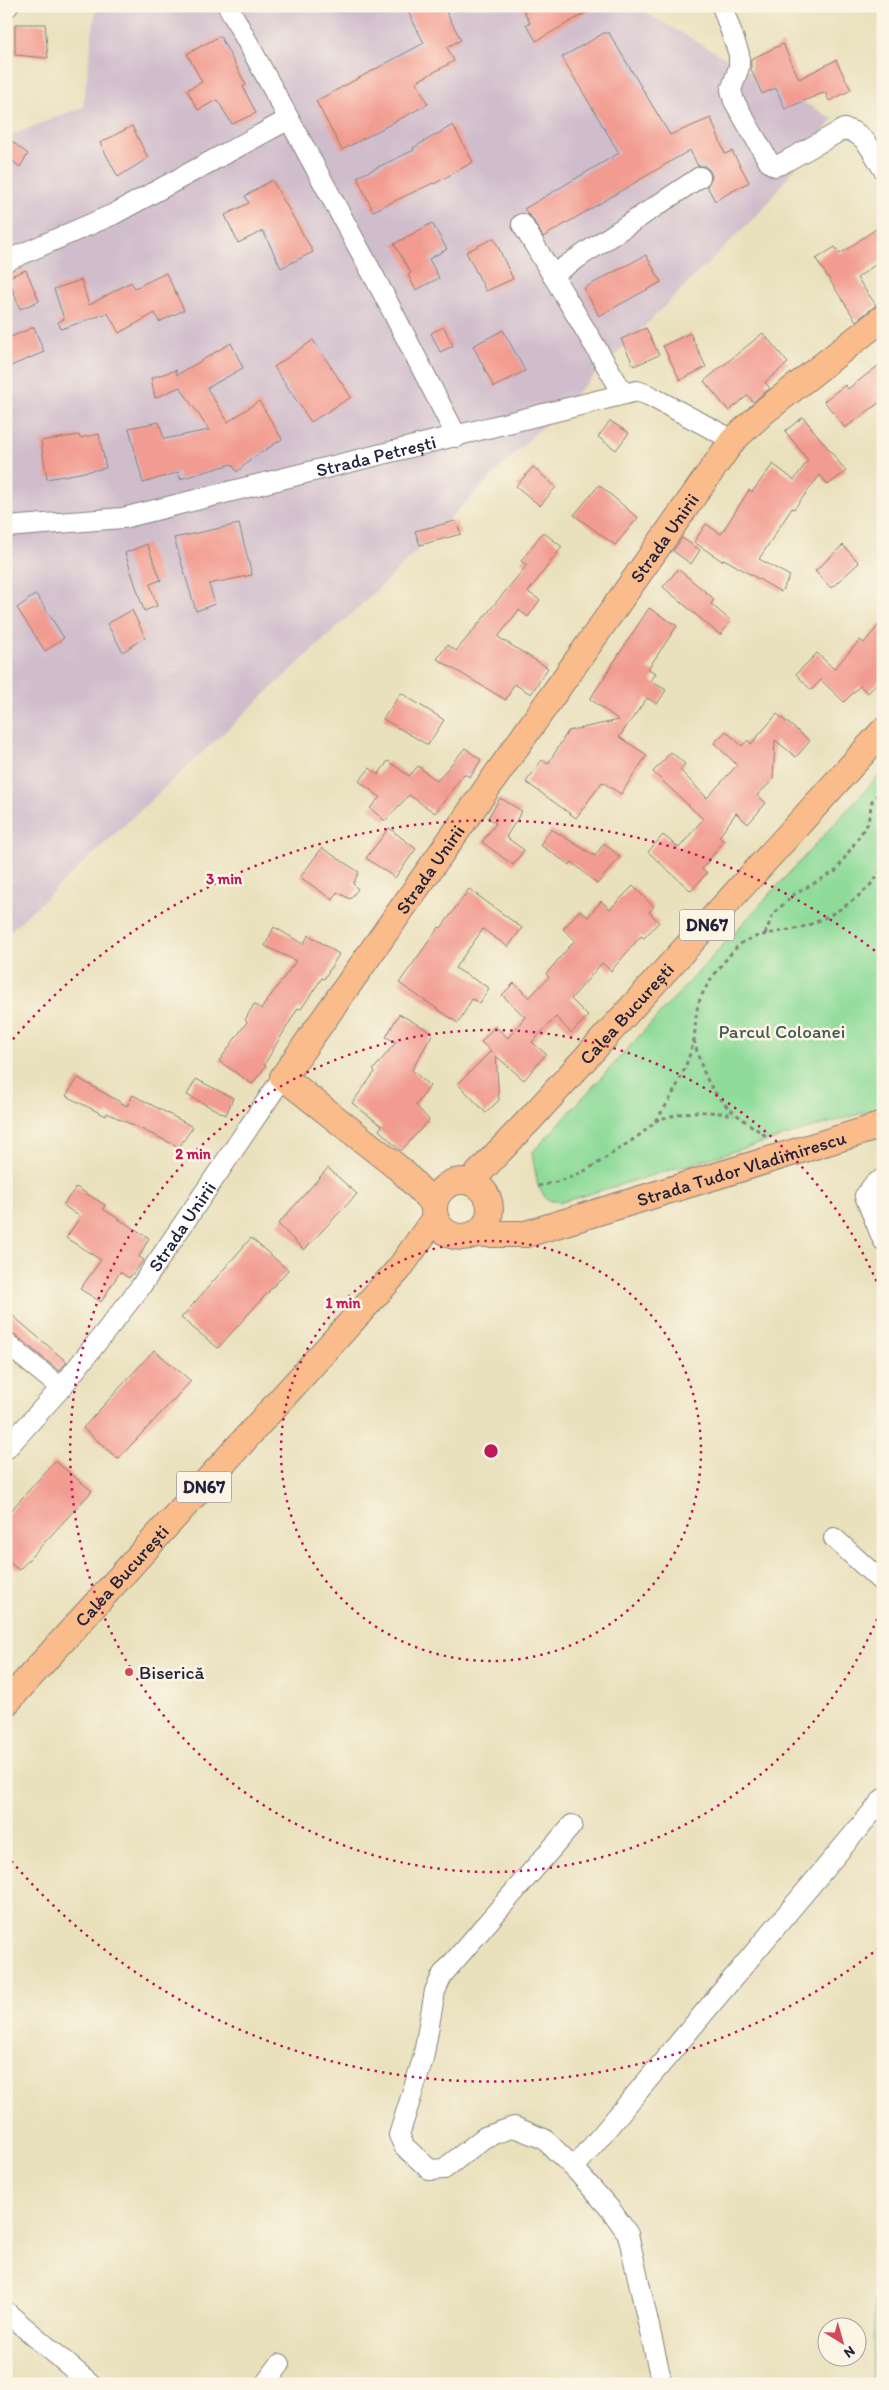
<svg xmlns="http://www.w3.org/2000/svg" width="889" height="2390" viewBox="0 0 889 2390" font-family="Itim,sans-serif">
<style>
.industrial{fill:#d0bdcc}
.green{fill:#8edb99;stroke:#587e6a}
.building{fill:#f29b90}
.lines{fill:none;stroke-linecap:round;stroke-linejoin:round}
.minor-casing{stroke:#86817c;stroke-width:22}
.major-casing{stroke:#86817c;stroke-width:28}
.path{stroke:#86817c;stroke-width:3;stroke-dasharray:4 4;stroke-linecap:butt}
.minor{stroke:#fff;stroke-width:20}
.major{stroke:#f9bc8a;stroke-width:26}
.ring{fill:none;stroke:#c2185b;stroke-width:2.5;stroke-dasharray:2.5 5}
.poi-dot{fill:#d1495b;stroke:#fcf5e5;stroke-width:2}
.labels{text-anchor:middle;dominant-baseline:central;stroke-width:5;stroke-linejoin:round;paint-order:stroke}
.shield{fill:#fcf5e5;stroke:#63616e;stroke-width:1}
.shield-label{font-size:18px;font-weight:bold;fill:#22223b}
.street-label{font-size:19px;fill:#22223b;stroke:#fcf5e5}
.park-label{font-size:19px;fill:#425a57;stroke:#fcf5e5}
.poi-label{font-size:19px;fill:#22223b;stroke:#fcf5e5;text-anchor:start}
.centre{fill:#c2185b;stroke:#fcf5e5;stroke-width:2.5}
.ring-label{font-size:15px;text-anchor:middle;font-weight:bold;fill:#c2185b;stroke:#fcf5e5;stroke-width:5;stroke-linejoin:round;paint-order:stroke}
</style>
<rect width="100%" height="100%" fill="#fcf5e5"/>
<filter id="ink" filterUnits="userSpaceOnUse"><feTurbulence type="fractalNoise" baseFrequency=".02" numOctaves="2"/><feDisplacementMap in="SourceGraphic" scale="10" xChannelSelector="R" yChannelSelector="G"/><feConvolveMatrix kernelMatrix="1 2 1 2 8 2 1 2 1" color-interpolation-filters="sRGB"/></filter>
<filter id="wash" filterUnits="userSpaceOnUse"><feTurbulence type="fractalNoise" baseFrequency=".0096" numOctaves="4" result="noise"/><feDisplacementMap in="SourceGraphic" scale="20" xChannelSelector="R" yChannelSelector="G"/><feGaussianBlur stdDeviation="1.12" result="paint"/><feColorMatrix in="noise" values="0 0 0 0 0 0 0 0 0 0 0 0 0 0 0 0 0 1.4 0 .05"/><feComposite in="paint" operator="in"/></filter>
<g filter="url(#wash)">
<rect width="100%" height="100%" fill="#e9e0bc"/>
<!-- industrial -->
<path class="industrial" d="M96,6H634L833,119L762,210L374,593L6,935V137L83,107Z"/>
<!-- green -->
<path class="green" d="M883,771V1107L562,1202L547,1200L538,1186L532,1153Z
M883,2194V2384H872L876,2244Z"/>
<g id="blocks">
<!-- building -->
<path class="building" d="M405,6H443L461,40L447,47L454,61L416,82L428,104L342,150L316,101L424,43Z
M521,6H598L536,41L526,24L530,23Z
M15,24H45L48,58L15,55Z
M604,33H609L670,135L711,118L725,154L732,151L749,182L715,201L707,186L712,177L710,171L705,166H698L690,150L543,237L532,218L524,209L619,153L562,57Z
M220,36L246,85L243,87L256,113L232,124L217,100L198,110L187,90L202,82L187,54Z
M783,44L799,79L836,60L851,90L829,101L825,92L785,109L776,88L762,94L751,69V59Z
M453,125L473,162L434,184L433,183L373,211L357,177L414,150L413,148Z
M132,126L148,158L118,177L100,143Z
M6,137L28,154L20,167L6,156Z
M272,180L313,252L281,268L263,231L238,243L225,215L249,203L245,196Z
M432,223L447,249L429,259L439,278L416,290L408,275L411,273L394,244Z
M883,224V259L857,278L876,305L856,321L816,259L835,247L840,254Z
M494,238L513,279L486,291L466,252Z
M646,255L661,282L599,316L584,288Z
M26,270L39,301L20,309L8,277Z
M166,273L184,310L159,322L155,313L119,333L108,313L61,329L58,322L64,319L54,289L81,280L89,305L131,282L135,288Z
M34,327L44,352L6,368V339Z
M444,327L453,346L440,352L431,333Z
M646,328L659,355L634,366L621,339Z
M503,330L525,371L494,387L473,346Z
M690,333L706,367L680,380L663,346Z
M763,333L788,363L765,382L770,388L753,402L748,395L729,411L704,381Z
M313,340L351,397L311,422L274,367Z
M231,343L243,368L207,388L228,422L259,401L282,439L253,458L237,472L232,464L180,479L179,472L143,483L129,428L159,422L164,439L209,430L180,387L155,398L151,378L176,370L177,375Z
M883,362V400L845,428L824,401L845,385L848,389Z
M803,417L846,471L828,485L820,475L794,509L792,508L759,559L790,576L781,592L724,559L722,561L694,542L706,524L721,534L749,490L752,492L773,464L794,480L808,460L785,431Z
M610,421L629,433L616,450L598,437Z
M99,434L106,468L47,479L41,441L79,435L80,438Z
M533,467L556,487L540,506L516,486Z
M599,485L638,518L615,545L574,515Z
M456,521L461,534L420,545L415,531Z
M239,524L252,575L209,584L215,604L196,611L174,538Z
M543,532L562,547L528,592L540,600L528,617L519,610L498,637L548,668L531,694L514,684L506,700L437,659L447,645L456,651L527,565L521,561Z
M682,538L700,550L691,564L673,551Z
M147,544L161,580L150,584L157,606L144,611L125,553Z
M843,545L859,563L831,588L815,571Z
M678,569L714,599L711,604L731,621L720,635L663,587Z
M36,594L64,638L45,651L17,608Z
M649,608L677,626L648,669L656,673L651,681L666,690L657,704L647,698L619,737L647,755L621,794L602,782L576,818L526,782L542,760L548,764L568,731L619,720L590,699Z
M132,610L145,637L123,652L107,624Z
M883,620V677L868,693L860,686L844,702L821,680L811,690L796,674L817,653L834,669L860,640L864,643Z
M401,693L444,720L428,745L383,719Z
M777,714L810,741L796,757L775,740L773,780L757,795L766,803L748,824L736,813L719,837L724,841L702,869L707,873L691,891L648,852L663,835L679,848L703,819L653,772L671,752L685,764L680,770L707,798L737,765L714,743L726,731L742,746L748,740L751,744Z
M465,748L481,760L470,777L464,774L435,813L409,795L385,821L370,808L380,797L359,781L370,768L378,775L388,761L409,776L418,766L437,781Z
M500,798L522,811L506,837L524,850L513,865L482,842L496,823L488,818Z
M389,828L416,849L395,878L366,858Z
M551,829L595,856L604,843L620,857L597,884L572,862L570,865L540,845Z
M322,848L359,872L353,884L358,889L350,899L337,892L333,900L300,877Z
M633,886L654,907L649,912L659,922L644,938L641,936L611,971L602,963L571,999L588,1016L571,1033L556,1017L532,1042L546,1054L524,1080L496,1056L499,1100L486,1113L458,1084L491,1051L481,1042L495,1026L508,1038L525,1017L502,995L514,983L529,998L549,977L546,974L575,940L563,929L580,910L588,917L601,901L610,909Z
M469,889L522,928L508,947L483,929L455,968L489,988L480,1003L472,999L458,1023L399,983L439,927L441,928Z
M274,927L303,944L309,935L339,954L324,979L322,978L301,1009L298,1008L264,1065L266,1066L252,1084L219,1061L247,1022L245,1020L254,1004L261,1009L296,961L265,946Z
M399,1014L433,1033L412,1070L430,1086L416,1105L429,1120L401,1151L379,1130L382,1126L352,1103L375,1072L373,1070L396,1042L386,1037Z
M78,1078L127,1106L133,1095L193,1127L179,1147L107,1113L106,1116L66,1096Z
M196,1079L233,1098L226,1115L187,1095Z
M328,1168L357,1194L304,1250L278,1224Z
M76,1187L105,1205L103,1209L149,1238L139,1257L144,1260L129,1278L120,1272L101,1302L80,1289L101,1260L66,1238L80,1217L63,1205Z
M251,1238L288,1270L218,1348L181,1318Z
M6,1310L67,1362L59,1371L14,1334L6,1331Z
M154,1350L191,1381L118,1459L83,1428Z
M55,1461L92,1491L19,1570L6,1560V1516Z"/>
</g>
</g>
<g filter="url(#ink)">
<use href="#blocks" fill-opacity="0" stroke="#86817c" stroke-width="1"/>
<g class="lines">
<!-- minor casing -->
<g class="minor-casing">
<g id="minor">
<path d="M228,6L384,295L457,437"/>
<path d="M722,6L739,54V67L731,90L734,101L769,162L775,166L781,164L844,129C865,132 873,153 883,169"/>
<path d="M6,7L8,6"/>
<path d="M522,224L623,393"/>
<path d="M6,261L114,214L289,119"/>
<path d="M552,275L700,177"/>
<path id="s1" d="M6,527L123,518L637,391L648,395L733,440"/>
<path d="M883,1179L874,1184L865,1196L883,1240"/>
<path d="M6,1343L61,1388"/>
<path id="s2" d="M6,1449L61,1388L139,1289L283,1077"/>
<path d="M834,1538L883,1583"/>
<path d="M572,1825L443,1974L435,1991L423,2059L399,2135L404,2146L430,2170L444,2169L485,2137L514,2127L544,2139L574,2168L611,2210L628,2234L662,2384"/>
<path d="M574,2168L883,1799"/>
<path d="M6,2312L91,2384"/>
<path d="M265,2384L280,2364"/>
</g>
</g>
<!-- major casing -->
<g class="major-casing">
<g id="major">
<circle cx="462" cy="1209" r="28"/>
<path id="s3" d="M470,1182L533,1116L883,731"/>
<path id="s4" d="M434,1204L402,1171L283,1077L733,440L766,410L883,318"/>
<path id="s5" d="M477,1234H526L883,1125"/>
<path id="s6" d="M6,1703L399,1269L435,1218"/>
</g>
</g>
<!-- path -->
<path class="path" d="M765,934L773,914L793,895L836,871L868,823L872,801L883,789
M694,1040C708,1097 723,1106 769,1138
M655,1121C687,1110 701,1110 734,1115
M538,1186C571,1180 585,1172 613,1153C627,1143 644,1134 655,1121C673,1098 687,1068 694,1039C696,1027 695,1014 699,1002C704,986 726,958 738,946C750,934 783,932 799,928C828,920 870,894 883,867"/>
<!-- minor -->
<use href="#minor" class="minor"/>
<!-- major -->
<use href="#major" class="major"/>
</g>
</g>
<!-- distance rings -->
<g class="ring">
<circle cx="491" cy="1451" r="210"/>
<path d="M883 1605A421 421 0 1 1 883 1297"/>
<path d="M879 1948A631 631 0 0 1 8 1857M8 1045A631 631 0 0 1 879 954"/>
</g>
<!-- markers -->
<circle class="poi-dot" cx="129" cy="1672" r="5"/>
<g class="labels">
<!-- shield labels -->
<g class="shield">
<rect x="679.5" y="909.5" width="55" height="31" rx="4"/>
<rect x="176.5" y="1471.5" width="55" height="31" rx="4"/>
</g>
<g class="shield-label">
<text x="707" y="925">DN67</text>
<text x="204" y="1487">DN67</text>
</g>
<!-- street labels -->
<g class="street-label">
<text stroke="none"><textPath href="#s1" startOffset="378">Strada Petrești</textPath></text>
<text stroke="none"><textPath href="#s4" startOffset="858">Strada Unirii</textPath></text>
<text stroke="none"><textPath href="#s4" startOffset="452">Strada Unirii</textPath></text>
<text stroke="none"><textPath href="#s3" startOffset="230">Calea București</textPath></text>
<text stroke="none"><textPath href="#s5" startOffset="274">Strada Tudor Vladimirescu</textPath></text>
<text stroke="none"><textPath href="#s2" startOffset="284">Strada Unirii</textPath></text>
<text stroke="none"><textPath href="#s6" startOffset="172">Calea București</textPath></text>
</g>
<!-- park labels -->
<g class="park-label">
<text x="782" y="1031">Parcul Coloanei</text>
</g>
<!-- poi labels -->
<g class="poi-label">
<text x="139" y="1672">Biserică</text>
</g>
</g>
<circle cx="491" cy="1451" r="8" class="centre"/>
<g class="ring-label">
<text x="224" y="884">3 min</text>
<text x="193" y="1159">2 min</text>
<text x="343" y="1308">1 min</text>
</g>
<!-- margin -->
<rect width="889" height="2390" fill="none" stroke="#fcf5e5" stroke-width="25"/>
<!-- north arrow -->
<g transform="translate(842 2342) rotate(143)"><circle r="24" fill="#fcf5e5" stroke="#a5a1a1"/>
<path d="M0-4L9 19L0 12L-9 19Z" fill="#d1495b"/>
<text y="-8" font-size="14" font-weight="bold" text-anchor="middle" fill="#22223b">N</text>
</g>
</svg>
